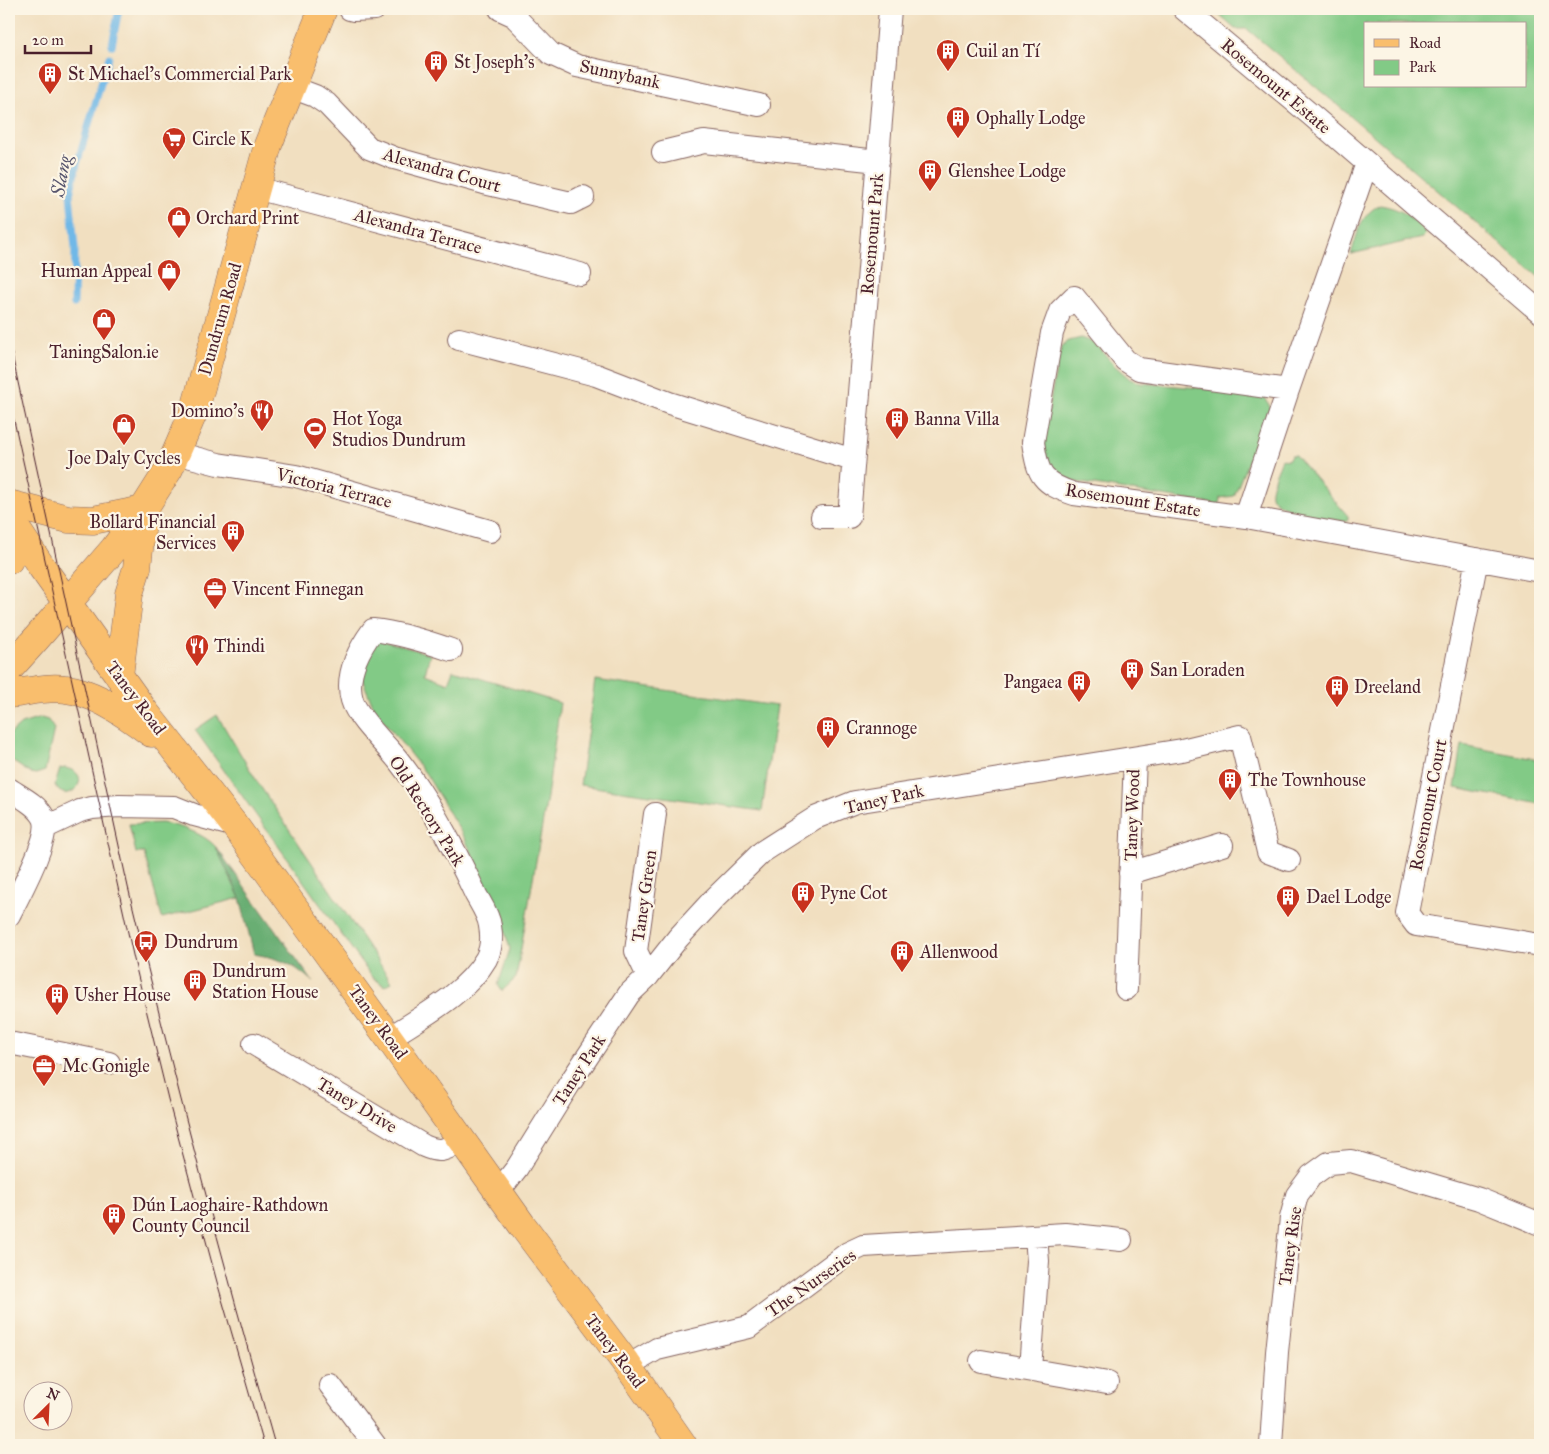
<svg xmlns="http://www.w3.org/2000/svg" width="1549" height="1454" viewBox="0 0 1549 1454" font-family="'IM FELL Great Primer',serif">
<style>
.green{fill:#82ca86;stroke:#667458;fill-rule:evenodd}
.forest{fill:#69ae73;stroke:#5a664f}
.lines{fill:none;stroke-linecap:round;stroke-linejoin:round}
.stream{stroke:#6fb8e7;stroke-width:7}
.minor-casing{stroke:#84625f;stroke-width:24}
.major-casing{stroke:#84625f;stroke-width:29}
.minor{stroke:#fff;stroke-width:22}
.major{stroke:#f9be6d;stroke-width:28}
.tram{stroke:#4a1f2b;stroke-width:1}
.labels{text-anchor:middle;dominant-baseline:central;stroke-width:4.5;stroke-linejoin:round;paint-order:stroke}
.poi-label{font-size:18px;fill:#4a1f2b;stroke:#fcf5e5;text-anchor:start}
.street-label{font-size:18px;fill:#4a1f2b;stroke:#fcf5e5}
.water-label{font-size:19px;font-style:italic;fill:#57556d;stroke:#fcf5e5}
</style>
<rect width="100%" height="100%" fill="#fcf5e5"/>
<filter id="ink" filterUnits="userSpaceOnUse"><feTurbulence type="fractalNoise" baseFrequency=".02" numOctaves="2"/><feDisplacementMap in="SourceGraphic" scale="10" xChannelSelector="R" yChannelSelector="G"/><feConvolveMatrix kernelMatrix="1 2 1 2 8 2 1 2 1" color-interpolation-filters="sRGB"/></filter>
<filter id="wash" filterUnits="userSpaceOnUse"><feTurbulence type="fractalNoise" baseFrequency=".0096" numOctaves="4" result="noise"/><feDisplacementMap in="SourceGraphic" scale="20" xChannelSelector="R" yChannelSelector="G"/><feGaussianBlur stdDeviation="1.12" result="paint"/><feColorMatrix in="noise" values="0 0 0 0 0 0 0 0 0 0 0 0 0 0 0 0 0 1.4 0 .05"/><feComposite in="paint" operator="in"/></filter>
<g filter="url(#wash)">
<rect width="100%" height="100%" fill="#f1dfc0"/>
<!-- green -->
<path class="green" d="M1219,9H1540V278L1361,125L1247,29H1235L1219,15ZM1365,24H1525V86H1365Z
M1380,205C1400,208 1416,218 1426,234L1422,238L1351,254C1358,234 1359,215 1380,205Z
M1081,338L1096,344L1114,365L1130,379L1140,383L1259,393L1266,399L1270,407L1234,496L1220,498L1219,505L1070,481C1060,475 1050,469 1046,457C1040,440 1057,368 1061,346L1069,341Z
M1291,455H1295L1348,516V520L1345,522C1330,518 1274,511 1271,495C1269,487 1279,467 1282,459L1288,460Z
M376,639L430,654L425,674L448,683L453,670L560,703L547,797L516,978L502,991L498,985L510,949L500,915L465,839L426,774L375,710L362,679L368,656Z
M595,680L777,706L762,811L580,785Z
M217,715L258,783L392,982L385,986L372,977L195,730Z
M41,718L48,720L54,729L45,771L36,774L30,773L9,759V735L21,724Z
M1462,745L1540,760V804L1455,788Z
M65,768C98,774 66,809 55,785L60,769Z
M162,823C181,826 203,833 216,847L240,898L162,918L144,853H136L129,824Z"/>
<!-- forest -->
<path class="forest" d="M216,847L313,982C292,963 281,959 254,954L240,898Z"/>
<g class="lines">
<!-- stream -->
<path class="stream" d="M112,45L119,9
M74,304L75,248L70,194L77,164L109,57"/>
</g>
</g>
<g filter="url(#ink)">
<g class="lines">
<!-- minor casing -->
<g class="minor-casing">
<path id="minor" d="M350,9L354,10L374,9
M500,9L513,15L551,54L577,66L759,105
M1184,9L1310,114L1540,312
M291,87L315,96L327,104L369,148L394,158L484,183L571,203L583,197
M663,152L704,142L878,161
M256,188L580,274
M459,339L596,375L669,403L853,460
M1288,390L1139,369L1125,360L1074,297L1060,311L1052,333L1033,442C1038,476 1042,483 1074,494L1246,517L1540,571
M176,453L218,464L296,476L490,531
M822,517H849L890,9
M1246,517L1288,390L1367,163
M1477,559L1407,913L1416,925L1540,945
M9,789C21,797 38,805 44,818C52,835 18,897 9,915
M46,827L80,811L92,808L119,806L174,807L194,815L235,826
M1130,873L1222,845
M648,976L636,951L655,814
M1126,989L1135,758
M389,1038C421,1017 466,994 486,959C491,950 492,937 490,926C489,916 481,904 476,895C455,850 429,799 398,760C386,745 357,718 352,700C345,676 359,649 373,630C400,633 425,641 451,650
M9,1043L109,1063
M254,1044L424,1146C442,1154 446,1149 462,1140
M499,1191L517,1168L570,1083L629,994L648,976L678,938L714,899L762,852L815,818L855,802L1182,750L1240,736L1268,852L1289,860
M981,1361L1107,1383
M628,1366L657,1349L749,1327L848,1253L863,1246L1065,1234L1121,1240
M1030,1369L1038,1261L1036,1237
M330,1385L375,1445
M1271,1445L1277,1352L1291,1218L1297,1195L1311,1176L1329,1163L1351,1161L1479,1199L1540,1224"/>
</g>
<!-- major casing -->
<g class="major-casing">
<path id="major" d="M9,504L68,519L93,520L143,510
M9,518L41,566L145,712L235,826L389,1038L522,1225L628,1366L683,1445
M9,560L11,547L10,520
M9,669L36,639L114,549L143,510L169,469L195,409L268,145L323,9
M119,676L129,594L137,568L143,512
M9,694C28,692 47,686 66,689C94,692 129,716 151,733"/>
</g>
<!-- minor -->
<use href="#minor" class="minor"/>
<!-- major -->
<use href="#major" class="major"/>
<!-- tram -->
<path class="tram" d="M9,341L128,887C173,1074 222,1260 275,1445
M9,398L135,964L168,1099L217,1282L264,1445"/>
</g>
</g>
<!-- icons -->
<defs>
<g id="building-pin" transform="scale(1.25)"><path d="M0 17L-7.5 6A9.5 9.5 0 1 1 7.5 6Z" fill="#c8321e" stroke="#fcf5e5"/><path d="M-4-6H4V6H1V3H-1V6H-4ZM-2.5-4.3h1.7v1.8h-1.7ZM.8-4.3h1.7v1.8H.8ZM-2.5-1h1.7V.8h-1.7ZM.8-1h1.7V.8H.8Z" fill="#fff"/></g>
<g id="supermarket-pin" transform="scale(1.25)"><path d="M0 17L-7.5 6A9.5 9.5 0 1 1 7.5 6Z" fill="#c8321e" stroke="#fcf5e5"/><path d="M-6-5.5h2.5l.6 2H6L4.5 2H-2.5L-4.4-4H-6ZM-1.5 3.2a1.3 1.3 0 1 0 .1 0ZM3 3.2a1.3 1.3 0 1 0 .1 0Z" fill="#fff"/></g>
<g id="shop-pin" transform="scale(1.25)"><path d="M0 17L-7.5 6A9.5 9.5 0 1 1 7.5 6Z" fill="#c8321e" stroke="#fcf5e5"/><path d="M-5-2.5h2.3a2.7 3.5 0 0 1 5.4 0H5L5.5 6h-11ZM-1.5-2.5h3a1.5 2.3 0 0 0-3 0Z" fill="#fff"/></g>
<g id="restaurant-pin" transform="scale(1.25)"><path d="M0 17L-7.5 6A9.5 9.5 0 1 1 7.5 6Z" fill="#c8321e" stroke="#fcf5e5"/><path d="M-5-6h1v4h1v-4h1v4h1v-4h1v5L-1.5 .5V6h-2V.5L-5-1ZM5-6V6H3V1.5H1.5Q1.5-4 5-6Z" fill="#fff"/></g>
<g id="stadium-pin" transform="scale(1.25)"><path d="M0 17L-7.5 6A9.5 9.5 0 1 1 7.5 6Z" fill="#c8321e" stroke="#fcf5e5"/><path d="M0-5a6.5 5 0 1 0 0 10a6.5 5 0 1 0 0-10ZM-3.5-1.8h7v3.6h-7Z" fill="#fff"/></g>
<g id="office-pin" transform="scale(1.25)"><path d="M0 17L-7.5 6A9.5 9.5 0 1 1 7.5 6Z" fill="#c8321e" stroke="#fcf5e5"/><path d="M-6-3h4V-5.5h4V-3h4V5H-6ZM-1-4.5V-3h2v-1.5ZM-6 0V1H6V0Z" fill="#fff"/></g>
<g id="bus-pin" transform="scale(1.25)"><path d="M0 17L-7.5 6A9.5 9.5 0 1 1 7.5 6Z" fill="#c8321e" stroke="#fcf5e5"/><path d="M-5-6H5V4H4V6H2V4H-2V6H-4V4H-5ZM-3.5-4V0h7V-4ZM-3.5 1.2v1.5H-2V1.2ZM2 1.2v1.5H3.5V1.2Z" fill="#fff"/></g>
</defs>
<g fill-rule="evenodd">
<use href="#building-pin" x="948" y="51"/>
<use href="#building-pin" x="436" y="62"/>
<use href="#building-pin" x="50" y="74"/>
<use href="#building-pin" x="958" y="118"/>
<use href="#supermarket-pin" x="174" y="139"/>
<use href="#building-pin" x="930" y="171"/>
<use href="#shop-pin" x="179" y="218"/>
<use href="#shop-pin" x="169" y="271"/>
<use href="#shop-pin" x="104" y="320"/>
<use href="#restaurant-pin" x="262" y="411"/>
<use href="#building-pin" x="897" y="419"/>
<use href="#shop-pin" x="124" y="425"/>
<use href="#stadium-pin" x="315" y="429"/>
<use href="#building-pin" x="233" y="532"/>
<use href="#office-pin" x="215" y="589"/>
<use href="#restaurant-pin" x="197" y="646"/>
<use href="#building-pin" x="1132" y="670"/>
<use href="#building-pin" x="1079" y="682"/>
<use href="#building-pin" x="1337" y="687"/>
<use href="#building-pin" x="828" y="728"/>
<use href="#building-pin" x="1230" y="780"/>
<use href="#building-pin" x="803" y="893"/>
<use href="#building-pin" x="1288" y="897"/>
<use href="#bus-pin" x="146" y="942"/>
<use href="#building-pin" x="902" y="952"/>
<use href="#building-pin" x="195" y="981"/>
<use href="#building-pin" x="57" y="995"/>
<use href="#office-pin" x="44" y="1066"/>
<use href="#building-pin" x="114" y="1215"/>
</g>
<g class="labels">
<!-- poi labels -->
<g class="poi-label">
<text x="966" y="51">Cuil an Tí</text>
<text x="454" y="62">St Joseph's</text>
<text x="68" y="74">St Michael's Commercial Park</text>
<text x="976" y="118">Ophally Lodge</text>
<text x="192" y="139">Circle K</text>
<text x="948" y="171">Glenshee Lodge</text>
<text x="196" y="218">Orchard Print</text>
<text x="152" y="271" text-anchor="end">Human Appeal</text>
<text x="104" y="352" text-anchor="middle">TaningSalon.ie</text>
<text x="244" y="411" text-anchor="end">Domino's</text>
<text x="332" y="419">Hot Yoga<tspan x="332" dy="21">Studios Dundrum</tspan></text>
<text x="914" y="419">Banna Villa</text>
<text x="124" y="458" text-anchor="middle">Joe Daly Cycles</text>
<text x="216" y="522" text-anchor="end">Bollard Financial<tspan x="216" dy="21">Services</tspan></text>
<text x="232" y="589">Vincent Finnegan</text>
<text x="214" y="646">Thindi</text>
<text x="1150" y="670">San Loraden</text>
<text x="1062" y="682" text-anchor="end">Pangaea</text>
<text x="1354" y="687">Dreeland</text>
<text x="846" y="728">Crannoge</text>
<text x="1248" y="780">The Townhouse</text>
<text x="820" y="893">Pyne Cot</text>
<text x="1306" y="897">Dael Lodge</text>
<text x="164" y="942">Dundrum</text>
<text x="920" y="952">Allenwood</text>
<text x="212" y="971">Dundrum<tspan x="212" dy="21">Station House</tspan></text>
<text x="74" y="995">Usher House</text>
<text x="62" y="1066">Mc Gonigle</text>
<text x="132" y="1205">Dún Laoghaire-Rathdown<tspan x="132" dy="21">County Council</tspan></text>
</g>
<!-- street labels -->
<g class="street-label">
<text transform="translate(620 74) rotate(12)">Sunnybank</text>
<text transform="translate(1276 86) rotate(40)">Rosemount Estate</text>
<text transform="translate(442 170) rotate(16)">Alexandra Court</text>
<text transform="translate(418 231) rotate(15)">Alexandra Terrace</text>
<text transform="translate(872 234) rotate(-85)">Rosemount Park</text>
<text transform="translate(220 319) rotate(-74)">Dundrum Road</text>
<text transform="translate(334 488) rotate(14)">Victoria Terrace</text>
<text transform="translate(1133 500) rotate(9)">Rosemount Estate</text>
<text transform="translate(136 698) rotate(53)">Taney Road</text>
<text transform="translate(884 799) rotate(-13)">Taney Park</text>
<text transform="translate(1428 805) rotate(-79)">Rosemount Court</text>
<text transform="translate(427 811) rotate(58)">Old Rectory Park</text>
<text transform="translate(1132 815) rotate(-88)">Taney Wood</text>
<text transform="translate(644 896) rotate(-82)">Taney Green</text>
<text transform="translate(378 1022) rotate(54)">Taney Road</text>
<text transform="translate(579 1070) rotate(-57)">Taney Park</text>
<text transform="translate(357 1105) rotate(31)">Taney Drive</text>
<text transform="translate(1290 1246) rotate(-82)">Taney Rise</text>
<text transform="translate(811 1283) rotate(-35)">The Nurseries</text>
<text transform="translate(615 1351) rotate(53)">Taney Road</text>
</g>
<!-- water labels -->
<g class="water-label">
<text transform="translate(61 176) rotate(-79)">Slang</text>
</g>
</g>
<!-- margin -->
<rect width="1549" height="1454" fill="none" stroke="#fcf5e5" stroke-width="30"/>
<!-- legend -->
<rect x="1364" y="22" width="162" height="65" fill="#fcf5e5" stroke="#b59f9b"/>
<rect x="1374" y="39" width="25" height="8" fill="#f9be6d" stroke="#b59f9b"/>
<text x="1409" y="48" font-size="15" fill="#4a1f2b">Road</text>
<rect x="1374" y="60" width="25" height="15" fill="#82ca86" stroke="#b59f9b"/>
<text x="1409" y="72" font-size="15" fill="#4a1f2b">Park</text>
<!-- north arrow -->
<g transform="translate(48 1406) rotate(24)"><circle r="24" fill="#fcf5e5" stroke="#b59f9b"/>
<path d="M0-4L9 19L0 12L-9 19Z" fill="#c8321e"/>
<text y="-8" font-size="14" font-weight="bold" text-anchor="middle" fill="#4a1f2b">N</text>
</g>
<!-- scale -->
<path d="M25 45v8h66v-8" fill="none" stroke="#4a1f2b" stroke-width="2.5"/>
<text x="32" y="45" font-size="15" fill="#4a1f2b" stroke="#fcf5e5" stroke-width="4" paint-order="stroke">20 m</text>
</svg>
